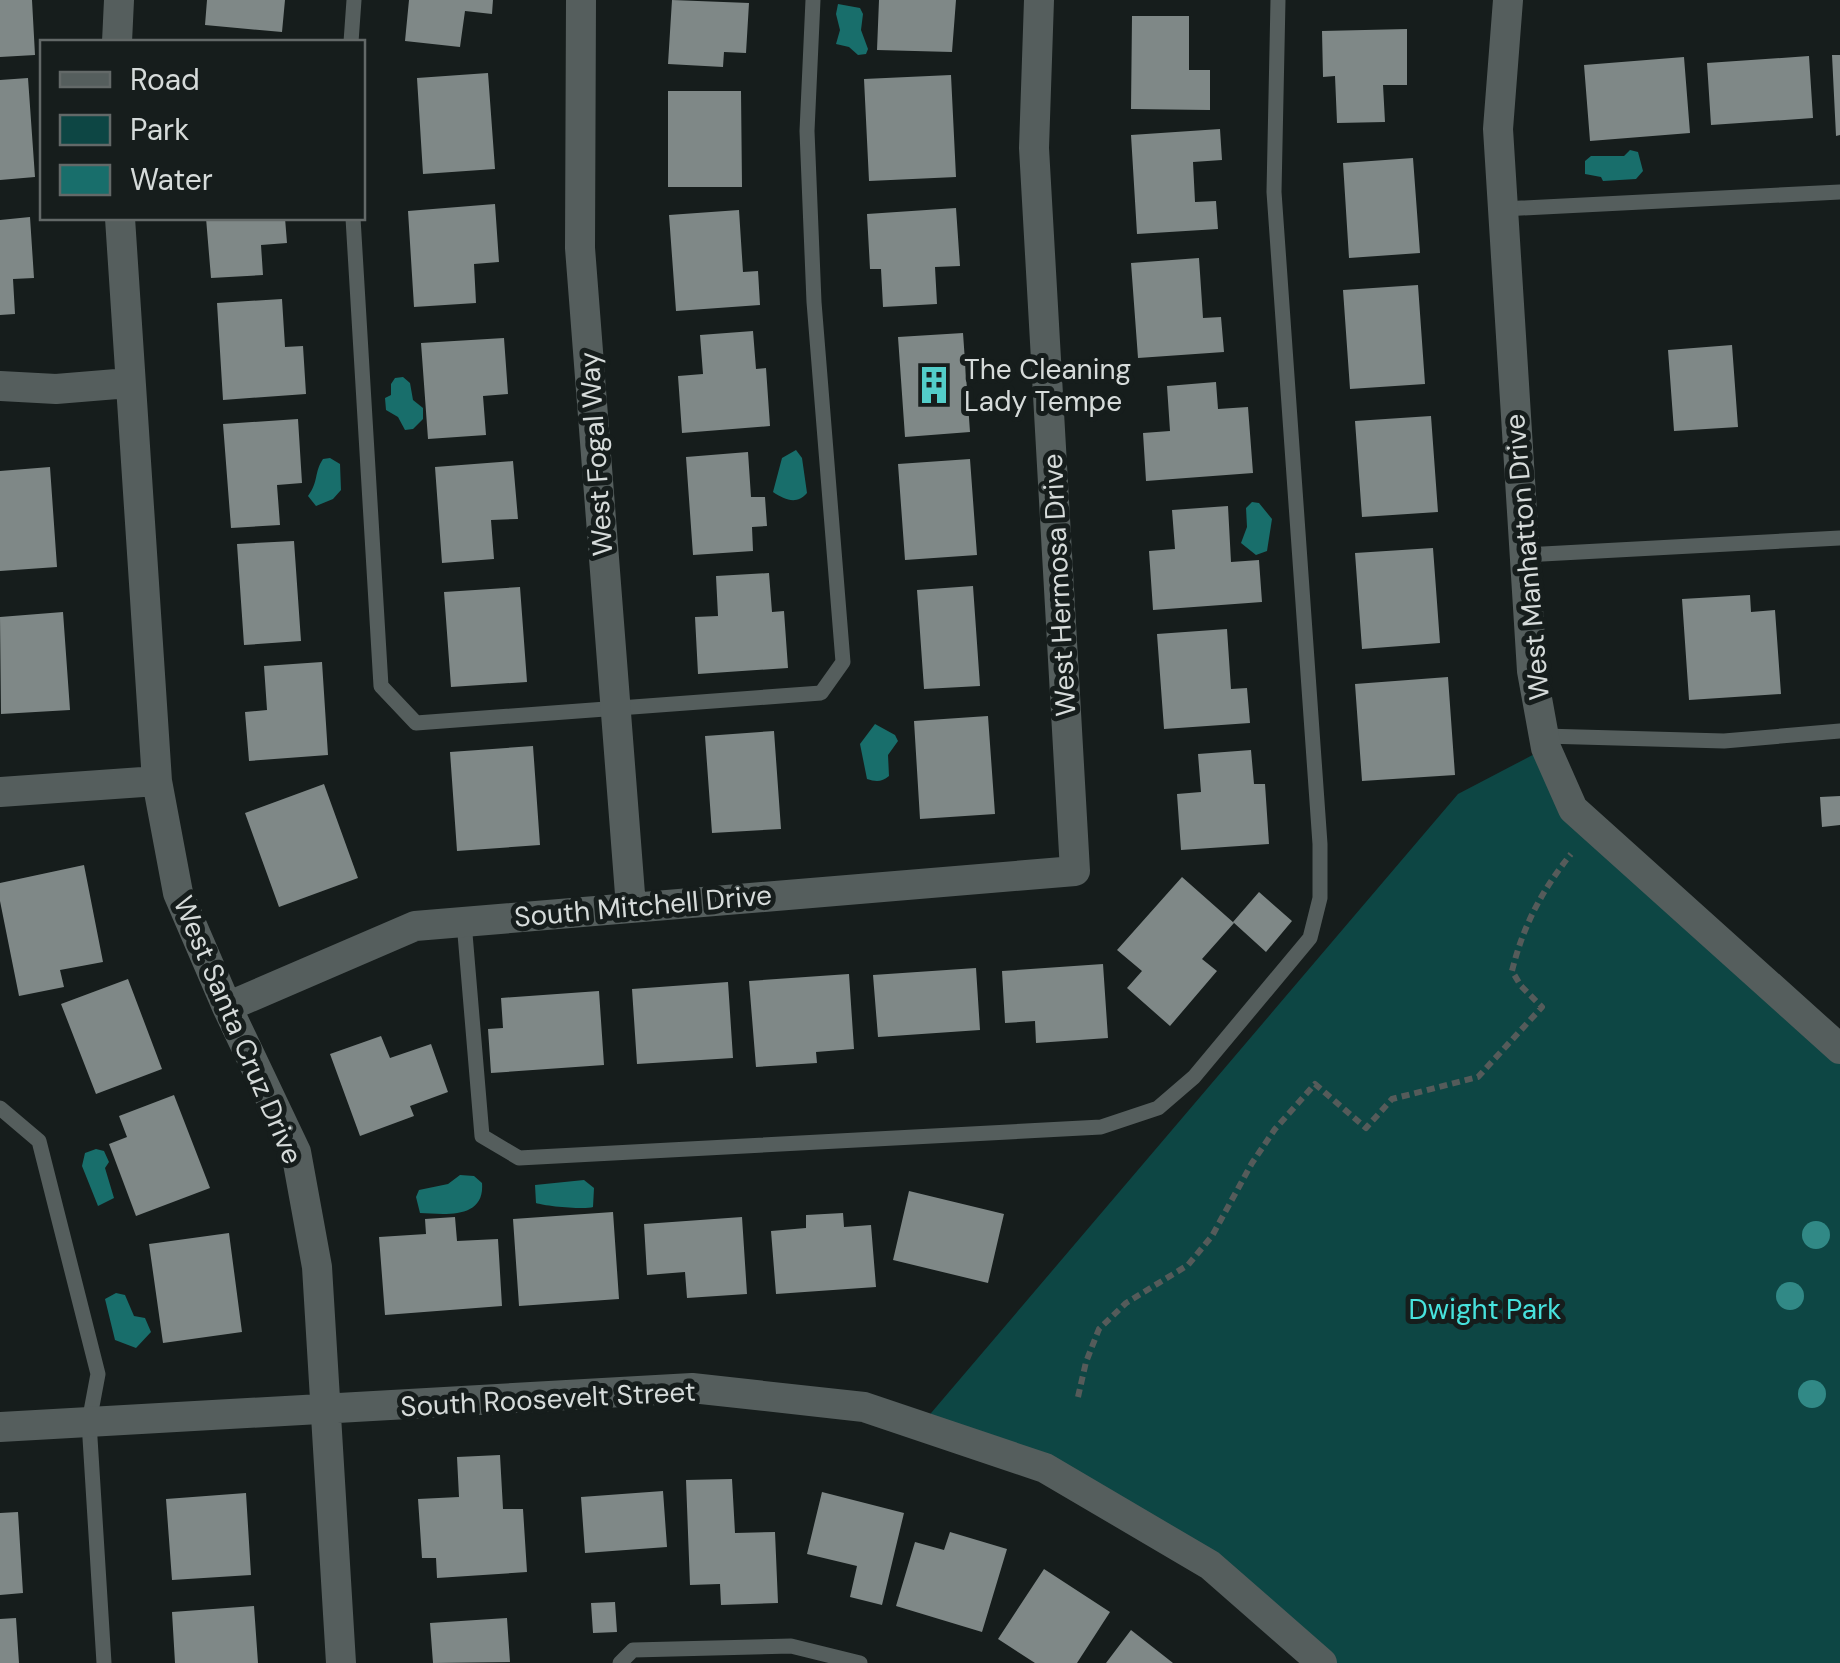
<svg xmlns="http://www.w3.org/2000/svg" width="1840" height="1663" viewBox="0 0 1840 1663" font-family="'DM Sans',sans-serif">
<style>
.green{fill:#0d4644}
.water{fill:#186e6b}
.building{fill:#7f8887}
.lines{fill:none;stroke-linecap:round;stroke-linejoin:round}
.path{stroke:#555b5a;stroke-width:6;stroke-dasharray:8 5;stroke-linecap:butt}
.lane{stroke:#555e5d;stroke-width:15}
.street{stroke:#555e5d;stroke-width:30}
.tree{fill:#318986}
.labels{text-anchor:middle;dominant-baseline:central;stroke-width:10;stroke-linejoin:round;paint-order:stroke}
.poi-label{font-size:28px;fill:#d6dbda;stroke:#161d1c;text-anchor:start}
.street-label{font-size:28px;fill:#d6dbda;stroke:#161d1c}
.park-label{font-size:28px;fill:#47e2dd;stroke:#161d1c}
</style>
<rect width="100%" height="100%" fill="#161d1c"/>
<!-- green -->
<path class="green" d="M1546,748L1573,809L1840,1049V1663H1322L1210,1565L1045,1468L920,1426L1458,794Z"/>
<!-- water -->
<path class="water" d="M838,4L860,8L863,14L861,30L868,49L866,54L858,55L849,47L836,44L840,30L836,14Z
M1630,150L1638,152L1643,171L1636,179L1603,181L1601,177L1585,174V161L1591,156H1624Z
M403,377L410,383L413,400L423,408V419L413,429L405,430L398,417L386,410L385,398L391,395V384L395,378Z
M796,450L802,458L807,493C797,505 785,500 773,492L782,458Z
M330,458L340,464L341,490L333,499L316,506L308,496C319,481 314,472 323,459Z
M1252,502L1259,503L1272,519L1267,551L1256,555L1241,543L1247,527L1246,508Z
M875,724L895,735L898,741L888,755L889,776C882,782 876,782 867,779L860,744Z
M96,1149L104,1151L109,1162L105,1168L114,1198L98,1206L82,1166L85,1153Z
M460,1175L474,1176L482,1183C485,1220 444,1214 420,1213L416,1197L419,1190L448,1184Z
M584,1180L594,1188L593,1207C585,1210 544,1206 536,1203L535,1185Z
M116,1293L125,1295L134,1316L145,1318L151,1332L136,1348L115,1340L105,1299Z"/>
<!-- building -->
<path class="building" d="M0,0H32L35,55L0,57Z
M207,0H285L282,32L205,25Z
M409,0H493L492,14L465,11L460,47L405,41Z
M672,0L749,3L746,53L724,52L723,67L668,64Z
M879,0H956L952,52L877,50Z
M1132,16H1189V70H1210V110L1131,109Z
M1407,29V85H1383L1385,122L1337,123L1335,76L1323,77L1322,31Z
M1832,55H1840V135L1836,136Z
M1809,56L1813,118L1711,125L1707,63Z
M1684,57L1690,133L1590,141L1584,65Z
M488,73L495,169L423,174L417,78Z
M951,75L956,177L869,181L864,79Z
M28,78L35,177L0,180V80Z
M668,91H741L742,187H668Z
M1220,129L1222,160L1193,162L1195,202L1216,201L1218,229L1137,234L1131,135Z
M1413,158L1420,253L1349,258L1343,163Z
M495,204L499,262L474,264L476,303L414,307L408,211Z
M956,208L960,266L935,267L937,304L883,307L881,269H870L867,214Z
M739,210L743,272L758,271L760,305L676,311L669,215Z
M30,217L34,278L13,279L15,314L0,315V220Z
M206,218H285L287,243L261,245L263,275L211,278Z
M1199,258L1203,318L1221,317L1224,352L1138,358L1131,263Z
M1418,285L1425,384L1350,389L1343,290Z
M282,299L285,347L303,346L306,394L223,400L217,303Z
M753,331L756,369L766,368L770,426L682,433L678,376L703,374L700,335Z
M963,333L970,432L905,437L898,337Z
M504,338L508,394L483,396L486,435L428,439L421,343Z
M1732,345L1738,427L1674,431L1668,350Z
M1216,382L1218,409L1248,407L1253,473L1146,481L1143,433L1170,431L1167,386Z
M1431,416L1438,512L1362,517L1355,421Z
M298,419L302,483L277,485L280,525L231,528L223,424Z
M748,452L751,497H765L767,526L752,527L753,551L693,555L686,457Z
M970,459L977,555L905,560L898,464Z
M513,461L518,519L491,520L494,559L442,563L435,467Z
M50,467L57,567L0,571V471Z
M1228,506L1231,562L1259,560L1262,602L1153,610L1149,551L1175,549L1172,510Z
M294,541L301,641L244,645L237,544Z
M1433,548L1440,643L1362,649L1355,553Z
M769,573L772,612L784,611L788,668L698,674L695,617L718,616L716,576Z
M973,586L980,686L924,689L917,590Z
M520,587L527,682L451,687L444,592Z
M1750,595L1751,612L1775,610L1781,694L1689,700L1682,599Z
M63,612L70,710L1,714L0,617Z
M1227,629L1231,689L1247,688L1250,723L1164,729L1157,634Z
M322,662L328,755L249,761L245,712L267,710L264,666Z
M1448,677L1455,775L1362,781L1355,684Z
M988,716L995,814L920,819L914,721Z
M774,731L781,829L712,833L705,736Z
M533,746L540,845L457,851L450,752Z
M1251,750L1254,784H1265L1269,844L1181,850L1177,794L1201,792L1198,754Z
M324,784L358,878L279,907L245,813Z
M1840,796V825L1822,827L1820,797Z
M84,865L103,962L60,970L64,987L19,996L0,901V883Z
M1182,877L1234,923L1202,959L1217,971L1170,1026L1127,988L1142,971L1117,950Z
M1259,892L1292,921L1266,952L1233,922Z
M1103,964L1108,1038L1036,1043L1035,1021L1005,1023L1002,971Z
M976,968L980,1030L878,1037L873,975Z
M849,974L854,1049L816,1052L817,1063L756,1067L749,981Z
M128,979L162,1069L96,1094L61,1004Z
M728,982L733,1058L637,1064L632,989Z
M599,991L604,1065L491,1073L488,1029L503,1028L501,998Z
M381,1036L390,1058L431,1044L448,1092L410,1106L414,1116L360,1136L330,1054Z
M174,1095L210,1188L136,1216L109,1144L127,1137L119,1116Z
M909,1191L1004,1214L988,1283L893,1260Z
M613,1212L619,1299L519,1306L513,1219Z
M843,1213L844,1227L871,1225L876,1287L776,1294L771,1231L806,1228V1215Z
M455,1217L457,1241L498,1239L502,1306L385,1315L379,1237L426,1234L425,1219Z
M742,1217L747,1294L687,1298L685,1272L647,1275L644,1224Z
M229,1233L242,1332L163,1343L149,1244Z
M500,1455L503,1509H523L527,1572L437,1578L436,1558H422L418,1499L459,1497L457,1457Z
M732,1479L735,1533L775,1532L778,1603L721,1605L720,1584L690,1585L686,1480Z
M663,1491L667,1547L585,1553L581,1497Z
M822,1492L904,1513L882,1605L850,1597L857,1566L807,1554Z
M246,1493L251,1575L172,1580L166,1499Z
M18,1512L23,1593L0,1595V1513Z
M950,1532L1007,1549L982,1632L896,1606L915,1542L944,1550Z
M1044,1569L1110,1612L1077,1663H1035L998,1639Z
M615,1602L617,1632L593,1633L591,1603Z
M254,1606L258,1663H175L172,1612Z
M16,1618L19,1663H0V1619Z
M507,1618L510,1662L433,1663L430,1623Z
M1131,1630L1173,1663H1106Z"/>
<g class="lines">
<!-- path -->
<path class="path" d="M1078,1397L1086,1362L1099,1329L1126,1303L1188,1265L1212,1236L1252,1163L1275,1129L1315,1084L1366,1128L1392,1099L1478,1077L1542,1007L1521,986L1512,971C1523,926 1542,890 1571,854"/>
<!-- lane -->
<path class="lane" d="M351,42L354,0
M1503,209L1840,192
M353,218L381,686L416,723L821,693L843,662L814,302L807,131L813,0
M1524,555L1840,538
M1544,736L1724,741L1840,731
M464,922L482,1136L519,1158L1101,1127L1158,1108L1194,1077L1310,938L1320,898V844L1274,192L1278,0
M0,1108L39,1141L98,1374L89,1422L104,1663
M620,1663L633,1650L791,1646L860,1663"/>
<!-- street -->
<path class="street" d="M581,0L580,248L631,907
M1508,0L1498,129L1532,671L1546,748L1573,809L1840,1049
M117,42L119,0
M120,218L157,781L178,893L227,1007L296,1152L317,1267L341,1663
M0,386L56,389L129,383
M0,792L157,781
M227,1007L415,926L1075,871L1034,148L1039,0
M0,1427L692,1388L864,1407L1045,1468L1210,1565L1322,1663"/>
</g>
<!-- trees -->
<g class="tree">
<circle cx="1816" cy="1235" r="14"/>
<circle cx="1790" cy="1296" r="14"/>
<circle cx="1812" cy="1394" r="14"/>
</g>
<!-- icons -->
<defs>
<g id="building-bare" transform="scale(3)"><path d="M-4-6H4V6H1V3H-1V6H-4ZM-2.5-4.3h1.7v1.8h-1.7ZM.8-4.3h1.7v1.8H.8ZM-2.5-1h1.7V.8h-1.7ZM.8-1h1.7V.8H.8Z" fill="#53cdc9" stroke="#161d1c" stroke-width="2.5" paint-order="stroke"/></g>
</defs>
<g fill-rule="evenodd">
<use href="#building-bare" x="934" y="385"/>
</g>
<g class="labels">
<!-- poi labels -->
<g class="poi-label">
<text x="964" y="369">The Cleaning<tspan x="964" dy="32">Lady Tempe</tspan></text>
</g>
<!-- street labels -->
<g class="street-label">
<text transform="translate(596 454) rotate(-94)">West Fogal Way</text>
<text transform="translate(1527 557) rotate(-95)">West Manhatton Drive</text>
<text transform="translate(1059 585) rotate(-93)">West Hermosa Drive</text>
<text transform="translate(643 906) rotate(-5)">South Mitchell Drive</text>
<text transform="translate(238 1030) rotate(67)">West Santa Cruz Drive</text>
<text transform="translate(548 1399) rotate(-3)">South Roosevelt Street</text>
</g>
<!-- park labels -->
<g class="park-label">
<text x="1485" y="1309">Dwight Park</text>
</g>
</g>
<!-- legend -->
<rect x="40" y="40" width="325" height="180" fill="#161d1c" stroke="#636968" stroke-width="2.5"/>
<rect x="60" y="72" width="50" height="15" fill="#555e5d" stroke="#636968" stroke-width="2.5"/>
<text x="130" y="90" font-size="30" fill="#d6dbda">Road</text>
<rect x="60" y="115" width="50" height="30" fill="#0d4644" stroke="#636968" stroke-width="2.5"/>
<text x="130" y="140" font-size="30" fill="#d6dbda">Park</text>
<rect x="60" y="165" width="50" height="30" fill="#186e6b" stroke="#636968" stroke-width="2.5"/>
<text x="130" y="190" font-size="30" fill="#d6dbda">Water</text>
</svg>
